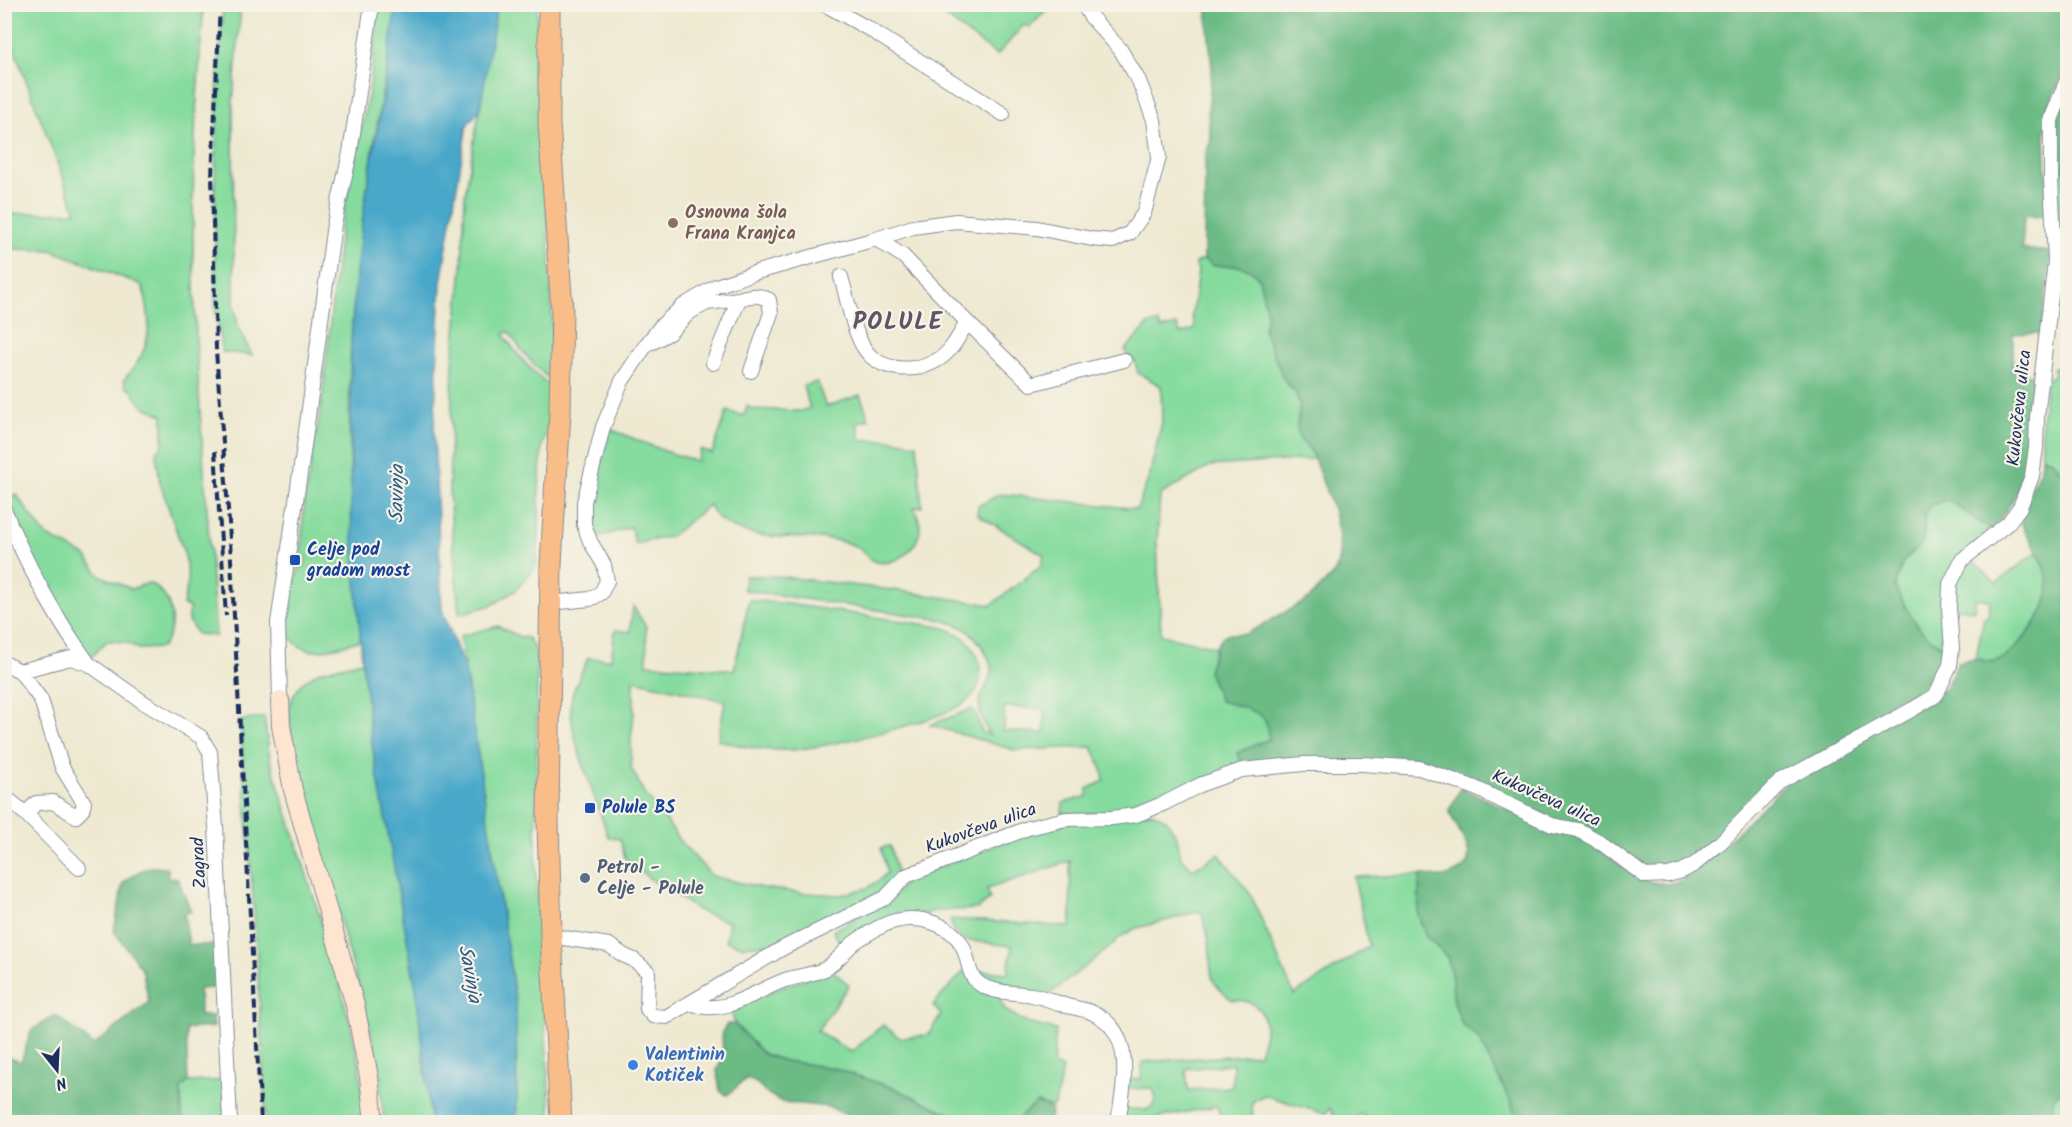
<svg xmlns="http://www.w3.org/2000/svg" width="2072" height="1127" viewBox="0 0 2072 1127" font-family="Kalam,sans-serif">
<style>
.green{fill:#86db9e;stroke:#50857e;stroke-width:1.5;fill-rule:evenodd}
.forest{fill:#6cbb85;stroke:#447572;stroke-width:1.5}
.water{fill:#4aa8c9;stroke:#326c94;stroke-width:1.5}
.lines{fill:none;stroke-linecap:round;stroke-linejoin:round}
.street-casing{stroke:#848c97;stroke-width:16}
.secondary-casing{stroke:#848c97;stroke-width:20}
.primary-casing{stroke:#848c97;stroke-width:23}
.street{stroke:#fff;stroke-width:14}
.secondary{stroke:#fde5d0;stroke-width:18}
.primary{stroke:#f9bd89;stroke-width:21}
.rail{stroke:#1b2f5e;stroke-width:4;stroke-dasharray:9 4.5;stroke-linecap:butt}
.education-dot{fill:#8d6e63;stroke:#f7f3e8;stroke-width:2}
.transit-dot{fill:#1a4fb4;stroke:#f7f3e8;stroke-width:2}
.service-dot{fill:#5c6f8a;stroke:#f7f3e8;stroke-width:2}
.shop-dot{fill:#3f7fe0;stroke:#f7f3e8;stroke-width:2}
.labels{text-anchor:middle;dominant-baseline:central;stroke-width:4.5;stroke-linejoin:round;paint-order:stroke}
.education-label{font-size:18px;font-weight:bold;fill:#785e54;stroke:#f7f3e8;text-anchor:start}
.street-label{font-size:18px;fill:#1b2f5e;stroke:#f7f3e8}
.transit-label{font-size:18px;font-weight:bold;fill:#164399;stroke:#f7f3e8;text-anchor:start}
.service-label{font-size:18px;font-weight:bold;fill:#4e5e75;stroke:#f7f3e8;text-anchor:start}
.shop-label{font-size:18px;font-weight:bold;fill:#366cbe;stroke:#f7f3e8;text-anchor:start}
.water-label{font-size:20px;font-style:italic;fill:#2b5983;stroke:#f7f3e8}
.district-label{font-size:24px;font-weight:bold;letter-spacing:1.5px;fill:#5e5665;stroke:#f7f3e8}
</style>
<rect width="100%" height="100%" fill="#f7f3e8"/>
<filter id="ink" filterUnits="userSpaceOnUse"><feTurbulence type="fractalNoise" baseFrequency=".0167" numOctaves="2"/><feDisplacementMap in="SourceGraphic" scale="12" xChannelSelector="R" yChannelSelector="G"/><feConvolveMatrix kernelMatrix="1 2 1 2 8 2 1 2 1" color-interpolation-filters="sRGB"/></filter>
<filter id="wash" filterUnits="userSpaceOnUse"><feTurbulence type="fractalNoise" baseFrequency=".008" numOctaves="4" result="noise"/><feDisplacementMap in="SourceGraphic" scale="24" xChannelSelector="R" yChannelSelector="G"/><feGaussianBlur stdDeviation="1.35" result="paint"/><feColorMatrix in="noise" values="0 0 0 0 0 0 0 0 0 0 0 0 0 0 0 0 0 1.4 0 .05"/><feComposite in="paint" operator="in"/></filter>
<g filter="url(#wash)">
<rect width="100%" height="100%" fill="#eee9d0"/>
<!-- green -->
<path class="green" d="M4,5H204C197,83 192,163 193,241C195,373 207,505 216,636L197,634L189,621V607L183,605L188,582L185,556L160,483L156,453L163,445V415C147,409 139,406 132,390L126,387L124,380C130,372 137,364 141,356C153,334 149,307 142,285L51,250L5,249V214L76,212L11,41L5,42Z
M223,5H241L233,102L234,304L239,330L252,355L222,352L215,308V189L218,77Z
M379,5H396C380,116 356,228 351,341C346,441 353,541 361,640C347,644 331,650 315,651C310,651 303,648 298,645C274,628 293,590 299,567H304L306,557L301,555L304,504L322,401L340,229L369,92Z
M497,5H537L539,119L548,200L554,381C539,373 519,349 510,333L506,332L504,335C518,357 534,375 555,389L551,422L542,445L539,489V538L536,566L515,591L492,605L459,614L449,492L453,364L462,268L465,195Z
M929,5L1050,4L1051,5L1030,27L1024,25L997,55Z
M2057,171H2067V266L2059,265Z
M1204,259L1214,266H1238L1252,270L1259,278L1267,314L1264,330L1287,384L1296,393L1300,406L1297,425L1299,438L1311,451L1314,459L1210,466L1160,495L1157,542L1161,635L1216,647L1208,671L1220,701C1229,703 1261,711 1265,720C1268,725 1268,734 1269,739L1237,753L1244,766L1124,813L1062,814L1063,803L1088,796L1087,789L1104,781L1102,769L1092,747L1014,750L930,725L972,709L976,714L982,732L989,735C985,725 977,710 980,699C984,689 991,681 991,669C992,663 988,657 985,652C973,630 962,625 938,619L744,590L745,576H776L901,591L991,605L1041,566L1044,555L977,514L978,506L1000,494L1137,509L1149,477L1162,422L1161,386L1138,373L1135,362L1127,355L1125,350L1149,324L1159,323L1161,329L1177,325L1180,334L1195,329L1192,316L1198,271L1195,263ZM1004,707L1045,709L1044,733L1004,731Z
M2067,367V478L2052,460L2042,457V415L2047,380L2054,374L2053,368Z
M817,382L826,407L860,395L869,419L857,423L861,440H891L917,444L922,507H914C921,521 923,532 914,545C906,557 888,567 874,561C868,558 865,553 860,549C853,544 837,540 829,539C793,535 751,543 720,520C715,517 712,510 709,505L671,536L635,544L631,527L596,538L590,520L591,502L610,429L667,452L697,461L701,449L712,454L727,411L744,416L747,406L752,409L800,411L810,408L803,386Z
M16,494L45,535L86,556L99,575L131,589L149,583C174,595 178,629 161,648L139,649L125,642L107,641L90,658L67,629L12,520L6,498Z
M1948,500L1991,530L1956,559L1947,649C1918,634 1910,616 1895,588L1902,563L1922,543L1924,533V516L1931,505Z
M2037,552C2043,564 2052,577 2050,591C2047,609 2019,650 2003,658C1993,663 1985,662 1976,658L1984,617L1988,615L1990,600L1976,598L1974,610L1954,607V584L1970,558L1996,583Z
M749,600L789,604L941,627C960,633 973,641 979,662C983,675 980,689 969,699C949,720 818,750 786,750C762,751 741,746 718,740L725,701L634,680V714L631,739V767L645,795L665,818L678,839L712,876L762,888L803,893L841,895L867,888L880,880L887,872L881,848L890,846L898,876L879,896L773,948L769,944L741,946L726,941L729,922L701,912L649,878L625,858L620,839L608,837C598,801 567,735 571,701C573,687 583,671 588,658L611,659L615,630L630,632L633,606L646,627L647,664L734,670Z
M498,626L520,637L528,638L536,651L537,663L536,873L551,1122H517L516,1005L460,636Z
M362,661L372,745L416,989L431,1122H384L379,1069L371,1032L309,808L291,734L289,709L292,698L302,683L318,672Z
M264,717L270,759L331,952L351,1027L359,1062L365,1122H266L256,939L240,721Z
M1152,812L1167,820L1177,837L1181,858L1193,869L1219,854L1251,895L1294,995L1369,946L1354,877L1420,875L1418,915L1426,936L1447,957L1451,972L1454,1002L1462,1024L1478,1038L1511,1102L1517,1122H1359L1365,1117L1361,1114L1348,1122H1338L1330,1108L1325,1114L1264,1095L1252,1102L1253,1122H1223L1217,1106L1137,1122H1119L1122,1108L1146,1110L1153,1106L1156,1096L1151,1088L1126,1089L1127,1079H1141L1142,1062L1259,1054C1260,1047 1265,1038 1265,1031C1266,1009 1253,999 1232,1000C1204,978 1213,975 1209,943C1208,933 1204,922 1201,911L1134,929L1120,937L1109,948L1047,996L988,986L973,970L1008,973L1012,946L964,940L953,931L950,919L1071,927L1070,861L987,889L990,899L977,909L935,911L861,932L841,945L833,931L888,900L911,878L1031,832L1070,822ZM1233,1064L1232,1087L1188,1090L1186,1069Z
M832,970L849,985L817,1031L851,1052L883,1025L900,1038L928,1035L941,1015L933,1005L965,970L997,994L1005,1010L1027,1023L1056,1030L1053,1065L1063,1069L1055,1104L1051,1108L1037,1103L1021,1116L1019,1122H967L894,1088L833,1068L785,1061L763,1054L735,1024L730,1008L786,985Z
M224,1080V1122H182L181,1088L188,1082Z
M2067,1086V1122H2059C2048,1109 2051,1093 2067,1086Z"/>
<!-- forest -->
<path class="forest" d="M1206,5H2062L2067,30V65L2047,110L2045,136L2048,215L2024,216L2022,249L2051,252L2041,333L2013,334V371L2035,376C2032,438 2035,480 1991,530L1948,500L1931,505L1924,516V533L1922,543L1902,563L1895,588C1910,616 1918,634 1947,649L1944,665L1934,688L1912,705L1810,758L1693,860L1671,869L1649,873L1553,821L1444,771L1244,766L1237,753L1269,739C1268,734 1268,725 1265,720C1261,711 1229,703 1220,701L1208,671L1216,647L1222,637L1227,634H1246L1309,599L1335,572L1340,558L1339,535L1334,512L1311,451L1299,438L1297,425L1300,406L1296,393L1283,378L1264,330L1267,314L1259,278L1251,270L1238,266H1214L1204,259L1205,156L1211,140L1208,114L1212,69Z
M2067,92V171H2057L2055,123Z
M2042,457L2052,460L2067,478L2068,1086C2051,1093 2048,1109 2058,1122H1517L1511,1102L1478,1038L1462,1024L1454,1002L1451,972L1447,957L1426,936L1418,915L1420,875C1428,874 1432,877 1439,877C1444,878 1452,874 1457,872C1485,857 1455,830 1449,810L1461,788L1526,818L1552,832L1579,837L1601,850L1640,880L1667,884L1680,881L1723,846L1790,780L1945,689L1958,662C1964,661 1971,658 1977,659C1987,660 1991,665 2003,658C2013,653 2022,640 2029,632C2065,586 2045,567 2021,523L2024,507L2042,464Z
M150,867L168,868V878L178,879L191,912L184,913L189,945H218L221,987L199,989L200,1016H213L214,1027L186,1029L188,1082L181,1088L182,1122H5L4,1056L21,1062L31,1031L55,1015L94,1045L149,1002L142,969L114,931L123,883L138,872Z
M727,1024H735L763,1054L785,1061L833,1068L894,1088L967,1122H860L830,1107L782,1102L765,1092L758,1084L747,1078L727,1095L720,1091L717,1070L723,1056L722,1032Z
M1037,1103L1051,1108L1050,1122H1019L1021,1116Z"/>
<!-- water -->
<path class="water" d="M396,5H497L480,109L467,125L441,283L434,431L442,610L465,670L516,1005L517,1122H431L416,989L372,745L362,661L351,514V341L357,264L365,200L382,103Z"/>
</g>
<g filter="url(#ink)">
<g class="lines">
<!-- street casing -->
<g class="street-casing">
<path id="street" d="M824,4L869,29L1003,114
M2067,4L2068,5
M876,239L903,256L967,322L1031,384L1124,360
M841,277C848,300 852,328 864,348C879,372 917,374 939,359C952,351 959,336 967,322
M739,299C751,295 758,294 769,300L771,313L751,371
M653,342L669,333L690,312L707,303L739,299L713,363
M4,509C26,564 54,616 89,664
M551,603L590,599L601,593L607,581L604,565L590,541L584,525V502L603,427L622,381L646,345L661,326L683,306L716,286L757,272L876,239L913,227L956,221L1037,228L1092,239L1113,241L1130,233L1144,213L1159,157L1154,120L1139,81L1120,49L1091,17L1083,4
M4,663L20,671L71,658L89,664L143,702L201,737L210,752L216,827L230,1122
M20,671L41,700L62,767L84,803L82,810L76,816L53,802L36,803L26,814
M280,700L278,623L304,446L334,224L350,153L372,4
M4,796L26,814L79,868
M551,936L609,945L623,955L634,960L648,972L647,1009L653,1016L666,1017L783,948L885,898L906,876L1028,828L1066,819L1112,818L1136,815L1165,803L1202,784L1242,770L1303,764H1363L1419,768L1473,787L1552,825L1578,830L1600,842L1645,876L1668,875L1682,871L1695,864L1720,843L1780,782L1913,709L1935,696L1939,689L1950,665L1952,649L1949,608L1950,584L1962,560L2008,523L2020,507L2032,476L2036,448L2037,417L2055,261L2051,179V120L2068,77
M691,1003C723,1018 757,990 785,980C798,976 812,975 825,969C837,962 845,950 855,942C868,933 885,922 900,920C922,916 953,925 963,947C970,962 967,978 983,986C997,994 1016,992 1032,995C1043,997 1055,1002 1067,1006C1075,1008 1085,1009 1093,1013C1136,1032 1124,1086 1118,1122"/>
</g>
<!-- secondary casing -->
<g class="secondary-casing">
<path id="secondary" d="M280,700L281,726L293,790L355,1005L369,1077L374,1122"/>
</g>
<!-- primary casing -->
<g class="primary-casing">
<path id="primary" d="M549,4V124L562,310L560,412L551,564L548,820L551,936L561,1122"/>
</g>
<!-- street -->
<use href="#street" class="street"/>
<!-- secondary -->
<use href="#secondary" class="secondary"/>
<!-- primary -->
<use href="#primary" class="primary"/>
<!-- rail -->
<path class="rail" d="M220,4L212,176L216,351L229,522L261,1122
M215,451L226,616"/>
</g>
</g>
<!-- markers -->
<circle class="education-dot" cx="673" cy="223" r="6"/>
<g class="transit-dot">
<rect x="289" y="554" width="12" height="12" rx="3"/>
<rect x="584" y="802" width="12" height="12" rx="3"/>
</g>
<circle class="service-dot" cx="585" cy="878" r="6"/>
<circle class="shop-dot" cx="633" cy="1065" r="6"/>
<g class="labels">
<!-- education labels -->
<g class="education-label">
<text x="685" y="213">Osnovna šola<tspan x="685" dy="21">Frana Kranjca</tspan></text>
</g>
<!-- street labels -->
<g class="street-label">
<text transform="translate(2020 408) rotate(-84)">Kukovčeva ulica</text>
<text transform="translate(1546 799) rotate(24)">Kukovčeva ulica</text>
<text transform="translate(981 829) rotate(-20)">Kukovčeva ulica</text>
<text transform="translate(200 863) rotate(-93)">Zagrad</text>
</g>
<!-- transit labels -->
<g class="transit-label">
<text x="307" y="550">Celje pod<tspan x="307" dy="21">gradom most</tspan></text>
<text x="602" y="808">Polule BS</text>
</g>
<!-- service labels -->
<g class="service-label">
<text x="597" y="868">Petrol -<tspan x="597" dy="21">Celje - Polule</tspan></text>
</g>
<!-- shop labels -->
<g class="shop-label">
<text x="645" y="1055">Valentinin<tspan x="645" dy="21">Kotiček</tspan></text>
</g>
<!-- water labels -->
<g class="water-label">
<text transform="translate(398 494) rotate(-89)">Savinja</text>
<text transform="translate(469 974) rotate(80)">Savinja</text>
</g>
<!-- district labels -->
<g class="district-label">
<text x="898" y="322">POLULE</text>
</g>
</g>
<!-- margin -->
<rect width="2072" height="1127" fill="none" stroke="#f7f3e8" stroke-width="24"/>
<!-- north arrow -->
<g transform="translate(57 1070) rotate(162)" stroke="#f7f3e8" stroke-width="4.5" paint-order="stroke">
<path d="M0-4.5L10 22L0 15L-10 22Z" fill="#1b2f5e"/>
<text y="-9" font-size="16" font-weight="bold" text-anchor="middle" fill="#1b2f5e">N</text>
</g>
</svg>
